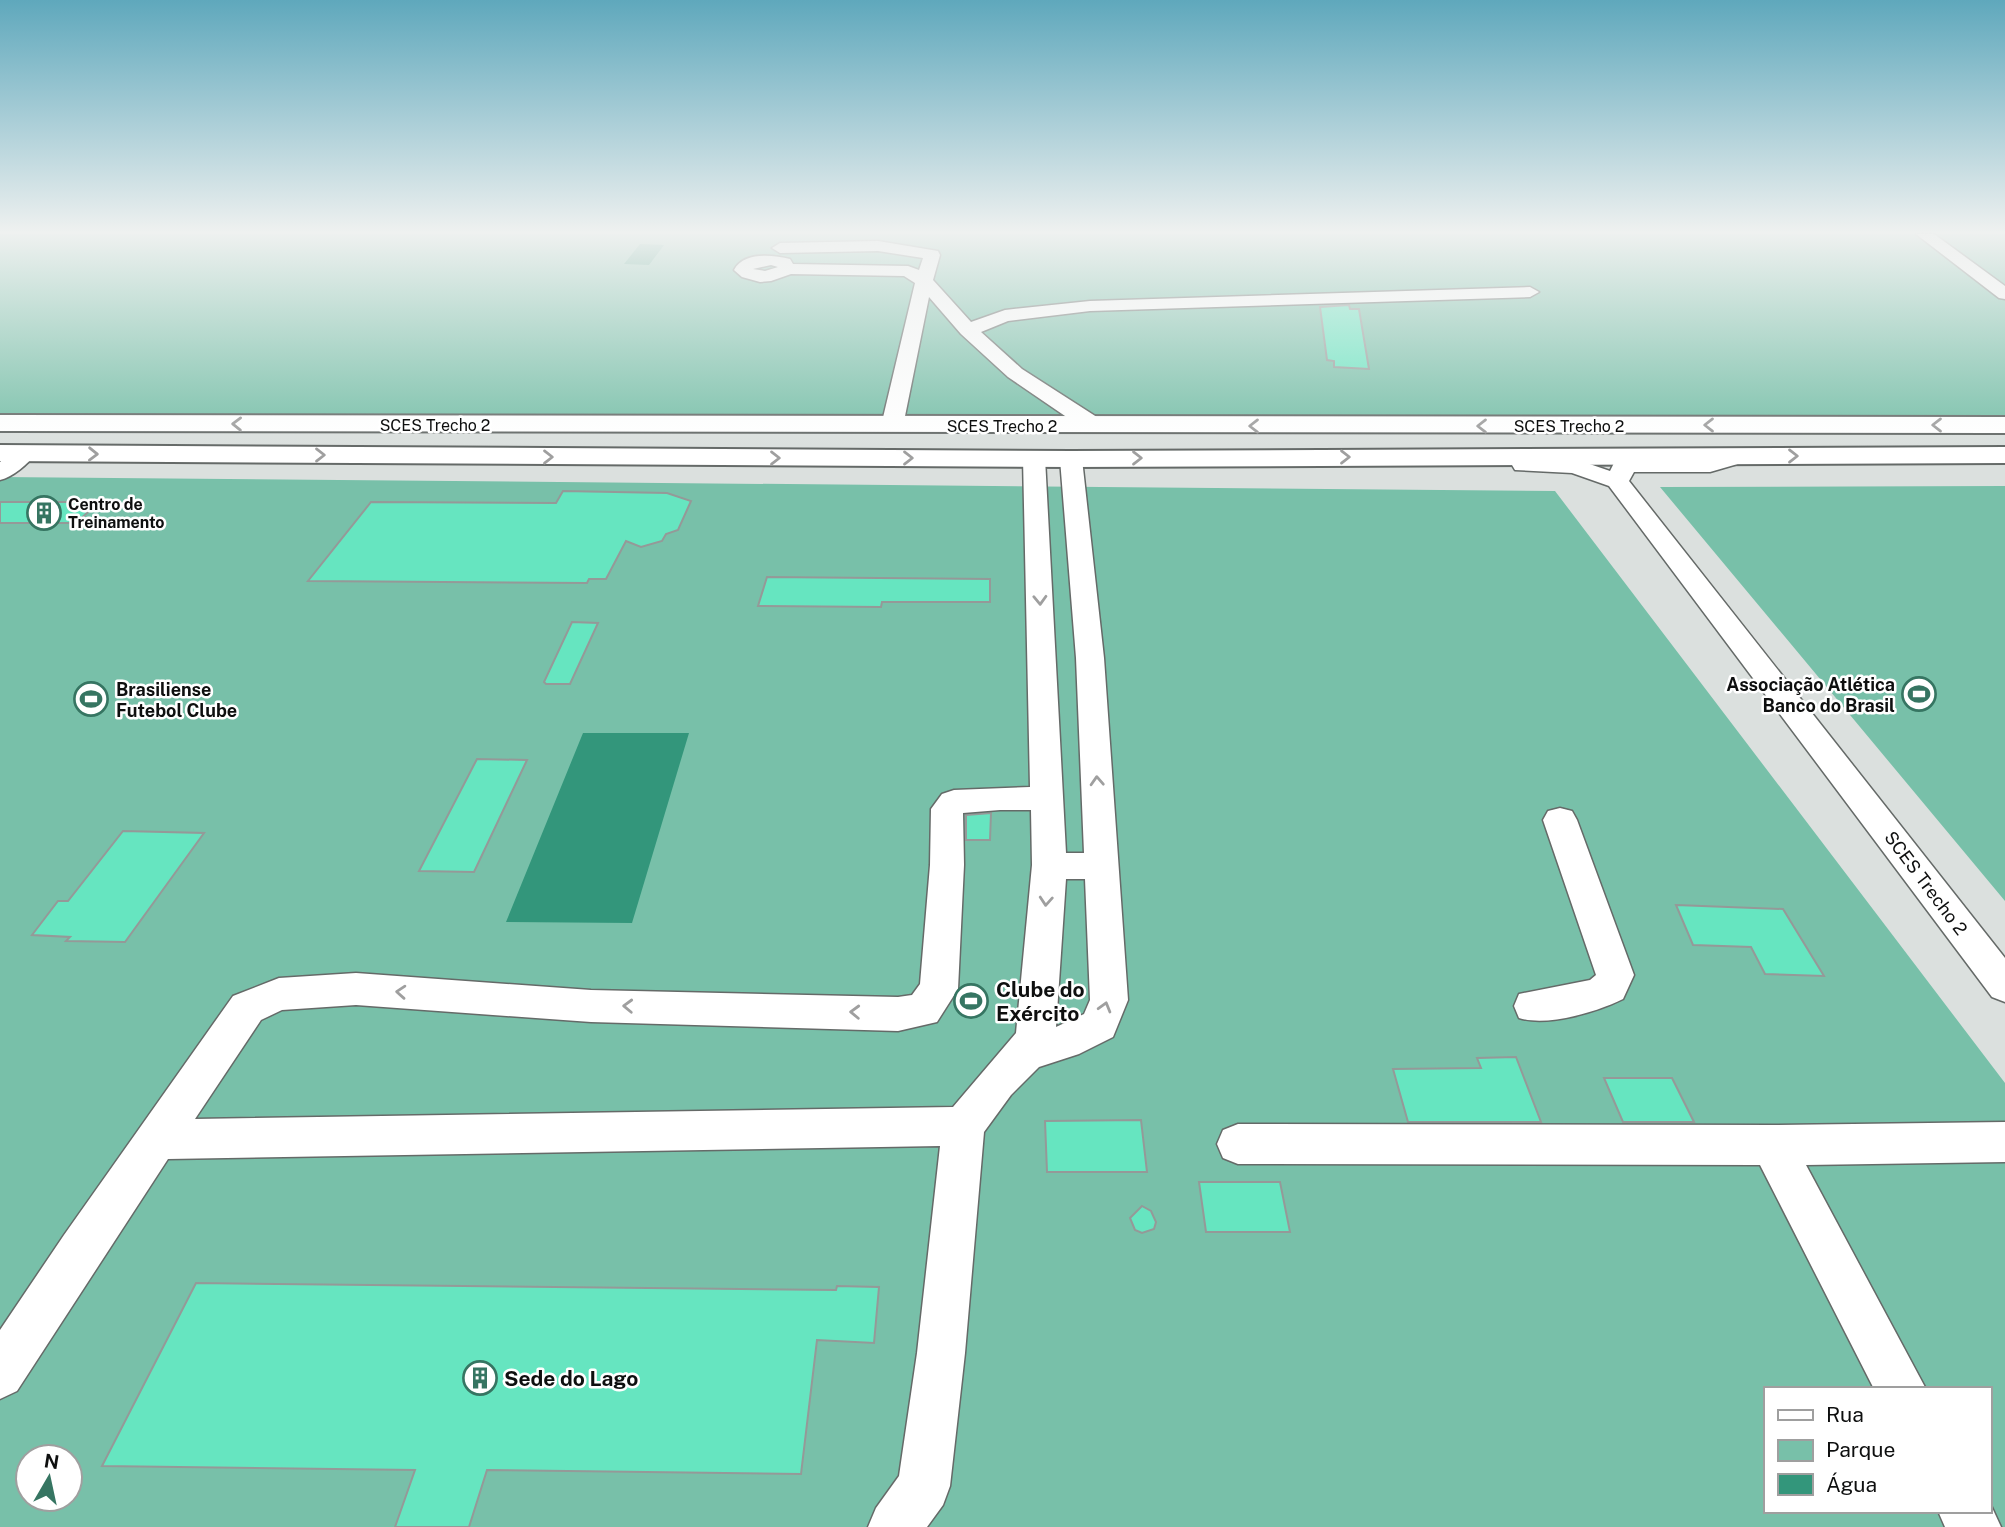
<svg xmlns="http://www.w3.org/2000/svg" width="2005" height="1527" viewBox="0 0 2005 1527" font-family="'Public Sans',sans-serif">
<style>
.green{fill:#78c0a9;fill-rule:evenodd}
.water{fill:#33967b}
.building{fill:#66e5c0;stroke:#959998;stroke-width:2}
.lines{fill:none;stroke-linecap:round;stroke-linejoin:round}
.minor-casing{stroke:#656a68;stroke-width:3}
.major-casing{stroke:#656a68;stroke-width:4}
.minor{fill:#fff;fill-rule:evenodd}
.major{fill:#fff;fill-rule:evenodd}
.oneway{stroke:#9f9f9f}
.labels{text-anchor:middle;dominant-baseline:central;stroke-width:5;stroke-linejoin:round;paint-order:stroke}
.far-street-label{font-size:16px;fill:#0e0f0f;stroke:#fff}
.far-poi-label{font-size:16px;font-weight:bold;fill:#0e0f0f;stroke:#fff;text-anchor:start}
.poi-label{font-size:18px;font-weight:bold;fill:#0e0f0f;stroke:#fff;text-anchor:end}
.street-label{font-size:18px;fill:#0e0f0f;stroke:#fff}
.near-poi-label{font-size:21px;font-weight:bold;fill:#0e0f0f;stroke:#fff;text-anchor:start}
</style>
<rect width="100%" height="100%" fill="#dbe0de"/>
<!-- green -->
<path class="green" d="M0,234H2005V416L1397,420L0,414Z
M0,477L1555,491L2005,1083V1527H0ZM1765,1389H1989V1511H1765ZM28,1457H70V1499H28Z
M2005,486V901L1660,487Z"/>
<!-- water -->
<path class="water" d="M640,244L664,245L649,265L624,264Z
M583,733H689L632,923L506,922Z"/>
<!-- building -->
<path class="building" d="M1349,305L1350,309H1359L1369,369L1334,367V361L1327,360L1320,307Z
M563,491L667,493L691,501L678,530L666,534L662,541L641,547L626,541L606,579H589L587,583L308,581L371,502L556,503Z
M0,502H99L76,523H0Z
M767,577L990,579V602H882L881,607L758,606Z
M572,622L598,623L570,684H546L544,682Z
M477,759L527,760L474,872L419,871Z
M991,813L990,840H966V815Z
M123,831L204,833L125,942L66,941L70,937L32,935L58,901H68Z
M1676,905L1783,909L1824,976L1765,974L1751,947L1693,945Z
M1516,1057L1541,1122H1408L1393,1069L1481,1068L1477,1058Z
M1604,1078H1672L1694,1122H1623Z
M1141,1120L1147,1172H1047L1045,1121Z
M1199,1182H1280L1290,1232H1206Z
M1142,1206L1151,1211L1156,1222L1154,1229L1142,1233L1135,1230L1130,1218Z
M196,1283L836,1290L837,1286L879,1287L874,1343L817,1340L801,1474L487,1470L469,1527H395L415,1470L102,1466Z"/>
<g class="lines">
<!-- minor casing -->
<g class="minor-casing">
<path id="minor" d="M1916,234H1934L2005,286V299L1999,298Z
M878,241L938,251L940,255L933,280L971,322L1005,310L1090,301L1530,287L1539,292L1530,297L1090,311L1008,321L981,332L1022,369L1103,421L1106,426L1103,431H1087L1008,377L961,334L929,297L903,426L900,431H884L881,426L915,283L904,276L791,274L771,281L760,282L742,277L734,270C744,251 773,255 790,259L793,264L908,266L919,270L923,258L878,251L780,253L772,248L780,243ZM771,265L778,267L765,271L753,269Z
M25,446L33,448L36,453C28,464 13,477 0,480V462L17,448Z
M1740,449L1748,451L1751,456L1748,461L1710,472H1634L1629,481L2005,958V1002L1992,997L1609,486L1572,473L1515,470L1512,465L1515,460L1523,458L1575,459L1610,471L1614,463L1634,458H1709Z
M1034,451L1042,453L1045,458L1066,853H1084L1076,658L1060,459L1063,454H1079L1082,459L1104,658L1128,1000L1113,1037L1079,1054L1039,1067L1011,1095L984,1132L965,1353L950,1486L943,1505L927,1527H868L876,1508L899,1476L917,1353L940,1146L168,1159L17,1391L0,1399V1330L64,1235L233,996L279,978L356,973L591,990L898,997L912,995L920,984L930,865L931,809L942,794L954,790L1030,787L1023,458L1026,453ZM1000,810H1031L1032,865L1016,1033L953,1107L195,1119L261,1020L282,1010L356,1005L591,1022L898,1031L937,1022L958,989L964,865L963,813ZM1066,879H1085L1090,1000L1084,1014L1056,1027Z
M1560,808L1572,811L1577,820L1634,975L1623,999C1597,1012 1547,1027 1519,1018L1514,1006L1519,994L1590,980L1596,975L1543,820L1548,811Z
M2005,1122V1162L1806,1165L1926,1389H1874L1760,1165L1238,1164L1223,1158L1217,1144L1223,1130L1238,1124L1772,1125Z
M1989,1501L2001,1527H1945L1938,1511H1989Z"/>
</g>
<!-- major casing -->
<g class="major-casing">
<path id="major" d="M0,415L2005,417V433L0,431Z
M0,445L1071,451L2005,447V463L1071,467L0,461Z"/>
</g>
<!-- minor -->
<use href="#minor" class="minor"/>
<!-- major -->
<use href="#major" class="major"/>
</g>
<!-- one-way arrows -->
<defs><path id="oneway-chevron" d="M-2-3.5L2.5 0L-2 3.5" fill="none" stroke-width="1.6" stroke-linecap="round" stroke-linejoin="round" transform="scale(1.75)"/></defs>
<g class="oneway">
<use href="#oneway-chevron" transform="translate(237 424) rotate(-179)"/>
<use href="#oneway-chevron" transform="translate(1709 425) rotate(180)"/>
<use href="#oneway-chevron" transform="translate(1937 425) rotate(180)"/>
<use href="#oneway-chevron" transform="translate(1254 426) rotate(180)"/>
<use href="#oneway-chevron" transform="translate(1482 426) rotate(180)"/>
<use href="#oneway-chevron" transform="translate(93 454) rotate(1)"/>
<use href="#oneway-chevron" transform="translate(320 455)"/>
<use href="#oneway-chevron" transform="translate(1793 456)"/>
<use href="#oneway-chevron" transform="translate(548 457)"/>
<use href="#oneway-chevron" transform="translate(1345 457)"/>
<use href="#oneway-chevron" transform="translate(775 458)"/>
<use href="#oneway-chevron" transform="translate(908 458)"/>
<use href="#oneway-chevron" transform="translate(1137 458)"/>
<use href="#oneway-chevron" transform="translate(1040 600) rotate(88)"/>
<use href="#oneway-chevron" transform="translate(1097 781) rotate(-93)"/>
<use href="#oneway-chevron" transform="translate(1046 901) rotate(94)"/>
<use href="#oneway-chevron" transform="translate(401 992) rotate(-176)"/>
<use href="#oneway-chevron" transform="translate(628 1006) rotate(-178)"/>
<use href="#oneway-chevron" transform="translate(1105 1007) rotate(-74)"/>
<use href="#oneway-chevron" transform="translate(855 1012) rotate(-178)"/>
</g>
<!-- sky -->
<linearGradient id="sky" x2="0" y2="1"><stop stop-color="#5fa8bc"/><stop offset="0.52" stop-color="#eff1f0"/><stop offset="1" stop-color="#eff1f0" stop-opacity="0"/></linearGradient>
<rect width="2005" height="447" fill="url(#sky)"/>
<!-- icons -->
<defs>
<g id="building-ring" transform="scale(1.75)"><circle r="9.5" fill="#fff" stroke="#367562" stroke-width="1.5"/><path d="M-4-6H4V6H1V3H-1V6H-4ZM-2.5-4.3h1.7v1.8h-1.7ZM.8-4.3h1.7v1.8H.8ZM-2.5-1h1.7V.8h-1.7ZM.8-1h1.7V.8H.8Z" fill="#367562"/></g>
<g id="stadium-ring" transform="scale(1.75)"><circle r="9.5" fill="#fff" stroke="#367562" stroke-width="1.5"/><path d="M0-5a6.5 5 0 1 0 0 10a6.5 5 0 1 0 0-10ZM-3.5-1.8h7v3.6h-7Z" fill="#367562"/></g>
</defs>
<g fill-rule="evenodd">
<use href="#building-ring" x="44" y="513"/>
<use href="#stadium-ring" x="1919" y="694"/>
<use href="#stadium-ring" x="91" y="699"/>
<use href="#stadium-ring" x="971" y="1001"/>
<use href="#building-ring" x="480" y="1378"/>
</g>
<g class="labels">
<!-- far-street labels -->
<g class="far-street-label">
<text x="435" y="425">SCES Trecho 2</text>
<text x="1002" y="426">SCES Trecho 2</text>
<text x="1569" y="426">SCES Trecho 2</text>
</g>
<!-- far-poi labels -->
<g class="far-poi-label">
<text x="68" y="504">Centro de<tspan x="68" dy="18">Treinamento</tspan></text>
</g>
<!-- poi labels -->
<g class="poi-label">
<text x="1895" y="684">Associação Atlética<tspan x="1895" dy="21">Banco do Brasil</tspan></text>
<text x="116" y="689" text-anchor="start">Brasiliense<tspan x="116" dy="21">Futebol Clube</tspan></text>
</g>
<!-- street labels -->
<g class="street-label">
<text transform="translate(1926 883) rotate(53)">SCES Trecho 2</text>
</g>
<!-- near-poi labels -->
<g class="near-poi-label">
<text x="996" y="989">Clube do<tspan x="996" dy="24">Exército</tspan></text>
<text x="504" y="1378">Sede do Lago</text>
</g>
</g>
<!-- legend -->
<rect x="1764" y="1387" width="228" height="126" fill="#ffffff" stroke="#9f9f9f" stroke-width="2"/>
<rect x="1778" y="1410" width="35" height="10" fill="#ffffff" stroke="#9f9f9f" stroke-width="2"/>
<text x="1826" y="1422" font-size="21" fill="#0e0f0f">Rua</text>
<rect x="1778" y="1440" width="35" height="21" fill="#78c0a9" stroke="#9f9f9f" stroke-width="2"/>
<text x="1826" y="1457" font-size="21" fill="#0e0f0f">Parque</text>
<rect x="1778" y="1474" width="35" height="21" fill="#33967b" stroke="#9f9f9f" stroke-width="2"/>
<text x="1826" y="1492" font-size="21" fill="#0e0f0f">Água</text>
<!-- north arrow -->
<g transform="translate(49 1478) rotate(9)"><circle r="33" fill="#ffffff" stroke="#9f9f9f" stroke-width="2"/>
<path d="M0-5L12 26L0 18L-12 26Z" fill="#367562"/>
<text y="-10" font-size="19" font-weight="bold" text-anchor="middle" fill="#0e0f0f">N</text>
</g>
</svg>
